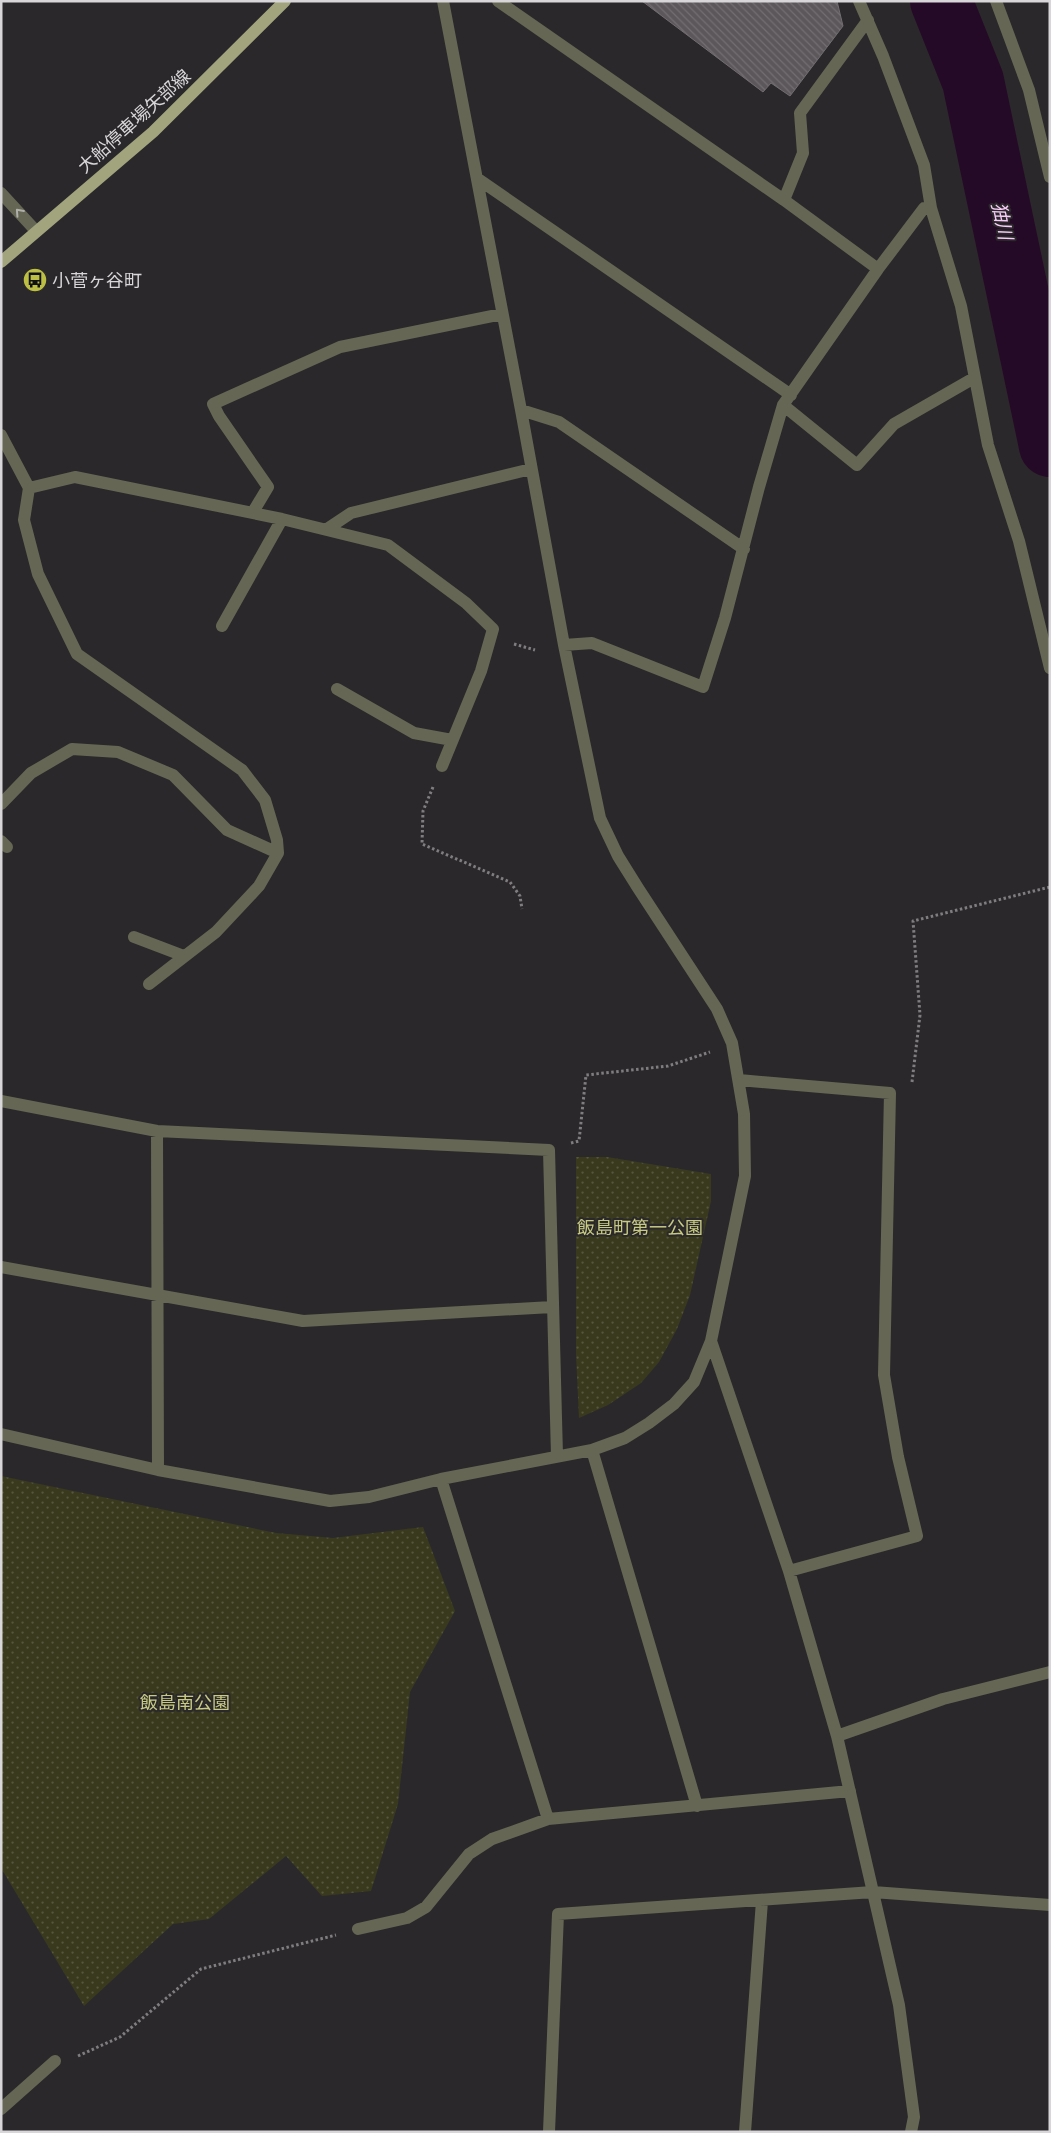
<svg xmlns="http://www.w3.org/2000/svg" width="1051" height="2133" viewBox="0 0 1051 2133" font-family="'Work Sans','Noto Sans JP',sans-serif">
<style>
.park{fill:url(#park-dots)}
.lines{fill:none;stroke-linecap:round;stroke-linejoin:round}
.river{stroke:#250a27;stroke-width:62}
.building{fill:url(#building-back-hatch);stroke:#716d71}
.path{stroke:#807d80;stroke-width:3;stroke-dasharray:2.5 2.5;stroke-linecap:butt}
.minor{stroke:#656754;stroke-width:12}
.major{stroke:#a1a47c;stroke-width:12}
.oneway{stroke:#b0afaa}
.labels{text-anchor:middle;dominant-baseline:central;stroke-width:4;stroke-linejoin:round;paint-order:stroke}
.street-label{font-size:18px;fill:#d8d6d8;stroke:#2b282b}
.poi-label{font-size:18px;fill:#d8d6d8;stroke:#2b282b;text-anchor:start}
.park-label{font-size:18px;fill:#c7cb82;stroke:#2b282b}
.water-label{font-size:19px;font-style:italic;fill:#f8ccf8;stroke:#2b282b}
</style>
<defs>
<pattern id="park-dots" width="8" height="8" patternUnits="userSpaceOnUse" patternTransform="scale(1.25)"><rect width="8" height="8" fill="#393a1d"/><path d="M2 2h.1M6 6h.1" fill="none" stroke="#55563d" stroke-width="1.8" stroke-linecap="round"/></pattern>
<pattern id="building-back-hatch" width="6" height="6" patternUnits="userSpaceOnUse" patternTransform="scale(1.25)"><rect width="6" height="6" fill="#5b575b"/><path d="M-1 5l2 2M0 0l6 6M5-1l2 2" fill="none" stroke="#726e72"/></pattern>
</defs>
<rect width="100%" height="100%" fill="#2b282b"/>
<!-- park -->
<path class="park" d="M576,1157H607L711,1174V1201L690,1295L677,1329L659,1362L641,1383L608,1405L579,1418L576,1354Z
M1,1476L276,1533L333,1538L423,1527L455,1611L410,1692L398,1804L371,1891L322,1896L286,1856L209,1919L173,1924L84,2006L1,1868Z"/>
<g class="lines">
<!-- river -->
<path class="river" d="M941,1L973,81L1050,446"/>
</g>
<!-- building -->
<path class="building" d="M642,1H837L843,26L790,96L771,83L763,92Z"/>
<g class="lines">
<!-- path -->
<path class="path" d="M514,644L535,650
M433,787L423,811L422,844L510,882L520,896L522,909
M912,1082L920,1015L913,921L1050,887
M571,1143L579,1141L586,1075L668,1066L710,1052
M78,2056L120,2037L201,1969L336,1935"/>
<!-- minor -->
<path class="minor" d="M498,1L784,200L878,269
M859,1L883,56L924,165L931,208L961,306L988,445L1019,541L1050,668
M996,1L1029,90L1050,177
M478,179L791,395
M1,193L36,231
M784,200L803,153L800,113L868,20
M783,405L857,465L894,424L974,378
M521,410L559,422L744,549
M1,435L29,488L24,520L38,574L77,654L242,770L265,800L277,840L278,853L259,886L216,932L149,984
M29,488L75,477L282,519L388,545L466,603L493,629L481,671L442,766
M253,512L268,487L219,416L213,404L340,347L502,314
M327,529L351,513L531,469
M222,626L282,519
M564,645L592,643L703,687L725,618L759,487L783,405L878,269L924,208H931
M337,689L414,733L452,740
M1,804L31,773L72,749L118,752L173,775L227,830L278,853
M1,841L7,847
M134,937L184,956
M739,1080L890,1093L884,1375L898,1457L917,1536L789,1571
M1,1101L157,1131L549,1150L557,1456
M157,1131L158,1470
M1,1267L303,1321L552,1307
M711,1341L789,1571L837,1736L899,2005L914,2117L911,2132
M1,1434L158,1470L330,1501L369,1497L441,1479L592,1450L625,1438L649,1423L674,1404L694,1382L711,1341L745,1176L744,1114L732,1043L717,1009L638,888L618,856L600,818L564,645L521,410L443,1
M592,1450L697,1806
M441,1479L548,1819
M837,1736L943,1699L1050,1672
M358,1929L407,1918L426,1907L469,1854L492,1839L548,1819L850,1791
M1,2109L55,2061
M549,2132L558,1914L873,1892L1050,1905
M745,2132L762,1901"/>
<!-- major -->
<path class="major" d="M1,262L153,132L285,1"/>
</g>
<!-- one-way arrows -->
<defs><path id="oneway-chevron" d="M-2-3.5L2.5 0L-2 3.5" fill="none" stroke-width="1.6" stroke-linecap="round" stroke-linejoin="round" transform="scale(1.25)"/></defs>
<use class="oneway" href="#oneway-chevron" transform="translate(19 212) rotate(-132)"/>
<!-- icons -->
<defs>
<g id="bus-disc" transform="scale(1.25)"><circle r="9.5" fill="#bcbf44" stroke="#2b282b"/><path d="M-5-6H5V4H4V6H2V4H-2V6H-4V4H-5ZM-3.5-4V0h7V-4ZM-3.5 1.2v1.5H-2V1.2ZM2 1.2v1.5H3.5V1.2Z" fill="#111"/></g>
</defs>
<g fill-rule="evenodd">
<use href="#bus-disc" x="35" y="280"/>
</g>
<g class="labels">
<!-- street labels -->
<g class="street-label">
<text transform="translate(134 121) rotate(-42)">大船停車場矢部線</text>
</g>
<!-- poi labels -->
<g class="poi-label">
<text x="52" y="280">小菅ヶ谷町</text>
</g>
<!-- park labels -->
<g class="park-label">
<text x="640" y="1227">飯島町第一公園</text>
<text x="185" y="1702">飯島南公園</text>
</g>
<!-- water labels -->
<g class="water-label">
<text transform="translate(1002 221) rotate(78)">㹨川</text>
</g>
</g>
<!-- border -->
<rect width="1051" height="2133" fill="none" stroke="#d8d6d8" stroke-width="5"/>
</svg>
